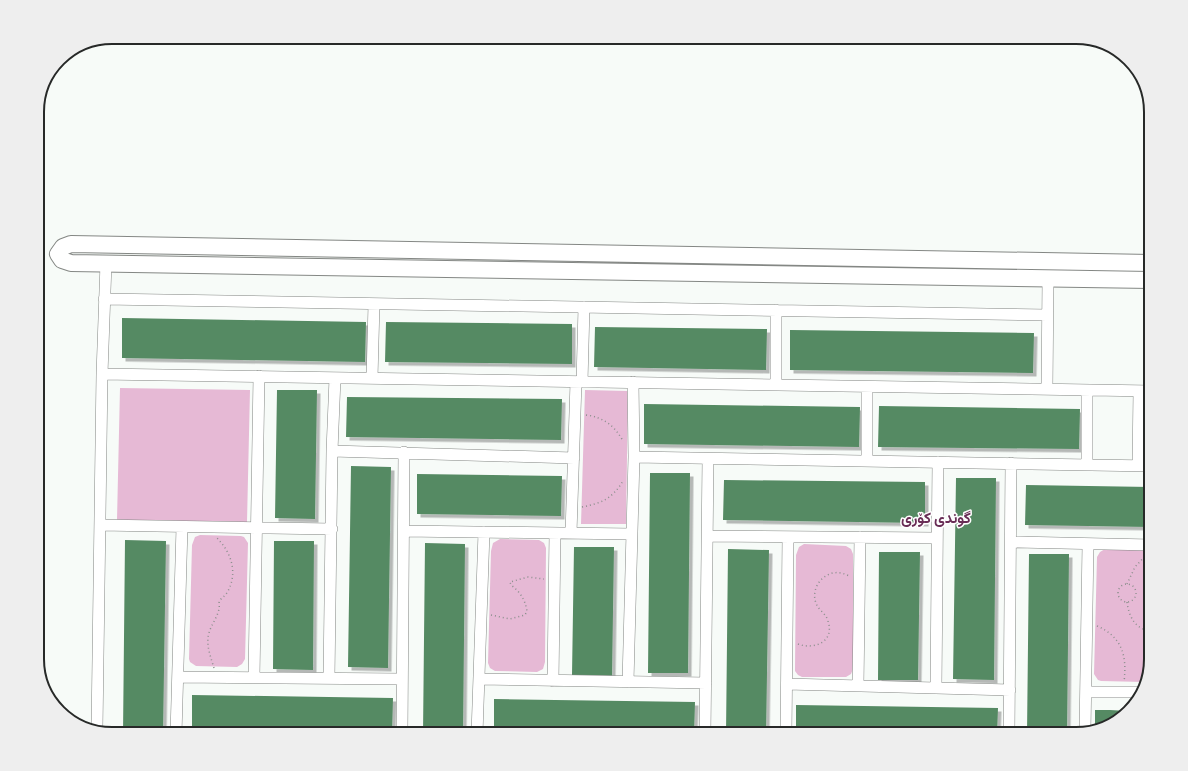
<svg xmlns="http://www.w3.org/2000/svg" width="1188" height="771" viewBox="0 0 1188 771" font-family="'Source Sans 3',Vazirmatn,sans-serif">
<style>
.green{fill:#e6b9d5}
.building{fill:#558a63;filter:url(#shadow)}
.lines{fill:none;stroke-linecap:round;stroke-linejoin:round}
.street-casing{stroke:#848784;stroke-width:12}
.secondary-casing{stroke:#848784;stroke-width:18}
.path{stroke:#8c8f8d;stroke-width:1.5;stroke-dasharray:1 3;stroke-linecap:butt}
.street{stroke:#fff;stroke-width:11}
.secondary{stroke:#fff;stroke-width:16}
.labels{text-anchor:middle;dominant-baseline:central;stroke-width:3;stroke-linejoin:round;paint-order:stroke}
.neighbourhood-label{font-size:15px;font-weight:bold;fill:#692e56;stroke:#fff}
.rim{fill:none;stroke:#272928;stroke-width:2}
</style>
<defs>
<filter id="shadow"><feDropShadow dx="3.5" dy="3.5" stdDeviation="0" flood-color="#0004"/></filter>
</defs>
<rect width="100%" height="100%" fill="#f7fbf8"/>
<!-- green -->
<path class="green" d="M120,388L250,390L247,522L117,520Z
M585,390L628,391L626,524H581Z
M200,535L241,536L244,537L248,543L245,659L242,664L237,667L196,666L190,662L189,659L192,545L195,537Z
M500,539L539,540L544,543L546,548L545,662L543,669L537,672L495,671L490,668L488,663L491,551L493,543Z
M804,544L846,546L851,549L853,554V669L851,674L846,677H802L798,675L795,671L796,555L799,547Z
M1105,549L1142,550L1151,554V659L1144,682L1101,681L1098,680L1094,674L1097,557L1100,552Z"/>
<!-- building -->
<path class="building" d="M122,318L366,322L365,362L122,358Z
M386,322L572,324V364L385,362Z
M595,327L767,329L766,370L594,367Z
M790,330L1034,333L1033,373L790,370Z
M277,390H317L315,519L275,518Z
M347,397L562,399L561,440L346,437Z
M644,404L860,407L859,447L644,444Z
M879,406L1080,409L1079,449L878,447Z
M351,466L391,467L388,668L348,667Z
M650,473H690L688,673H648Z
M417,474L562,476L561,516L417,514Z
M956,478H996L994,680L953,679Z
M724,480L925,482V523L723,520Z
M1026,485L1151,487V527L1025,525Z
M125,540L166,541L163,734H123Z
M274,541H314L313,670L273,669Z
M425,543L465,544L463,734H423Z
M574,547H614L612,676L572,675Z
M728,549L769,550L766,734H726Z
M879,552H920L918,680H878Z
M1029,554H1069L1067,734H1027Z
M192,695L393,698L392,734H192Z
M494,699L695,702L694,734H494Z
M796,705L998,708L997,734H796Z
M1095,710H1110L1128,711L1113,724L1095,729Z"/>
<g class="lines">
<!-- street casing -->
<g class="street-casing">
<path id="street" d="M104,299L1047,315
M776,310V385
M102,374L1151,391
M372,378L374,304
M582,382L584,307
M867,387V461
M1047,389L1048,279
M1087,390V465
M332,451L574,458
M634,457L1151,466
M1138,465L1139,391
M100,525L332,529
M404,531L631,534
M571,533L576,382
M708,536L936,538
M1011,542L1151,545
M178,677L402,679
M254,677L259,376
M329,678L332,451L335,378
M479,679L706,683
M553,681L555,533
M628,682L634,457L633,382
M787,684L1010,690
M858,686L860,537
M936,688L938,462
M1086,692H1141
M97,729L102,374L106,263
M1085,731L1088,544
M176,734L182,527
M402,734L404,452
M477,734L484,532
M705,734L708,459
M786,734L788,537
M1009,734L1011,463"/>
</g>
<!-- secondary casing -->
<g class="secondary-casing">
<path id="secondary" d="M1151,263L71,244L63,247L58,254L62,260L71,263L1151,280"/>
</g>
<!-- path -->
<path class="path" d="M586,415C603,417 615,426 623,441
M582,507C602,503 612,499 623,481
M1127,584L1135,567L1145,556
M1118 593a9 9 0 1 1 18 0a9 9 0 1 1-18 0Z
M1127,602C1129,617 1135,629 1151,631
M491,615L510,619L525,615L527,611C525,599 520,592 511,585L510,582L528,577L544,579
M1097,626C1123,637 1127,657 1124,682
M798,644C814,650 835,642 828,621C826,613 818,610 816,603C812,593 817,581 826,576C833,571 842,572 849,576
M214,668C211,658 207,648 208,638C209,627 217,619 219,609C220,606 218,603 220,600C223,597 226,595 228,591C238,572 231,552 217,538"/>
<!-- street -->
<use href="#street" class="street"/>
<!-- secondary -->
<use href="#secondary" class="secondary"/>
</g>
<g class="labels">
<!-- neighbourhood labels -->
<g class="neighbourhood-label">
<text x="936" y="518">گوندی کۆری</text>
</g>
</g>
<!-- crop -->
<path d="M0 0H1188V771H0ZM112 44H1076A68 68 0 0 1 1144 112V659A68 68 0 0 1 1076 727H112A68 68 0 0 1 44 659V112A68 68 0 0 1 112 44Z" fill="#eee" fill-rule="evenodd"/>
<path class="rim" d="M112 44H1076A68 68 0 0 1 1144 112V659A68 68 0 0 1 1076 727H112A68 68 0 0 1 44 659V112A68 68 0 0 1 112 44Z"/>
</svg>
